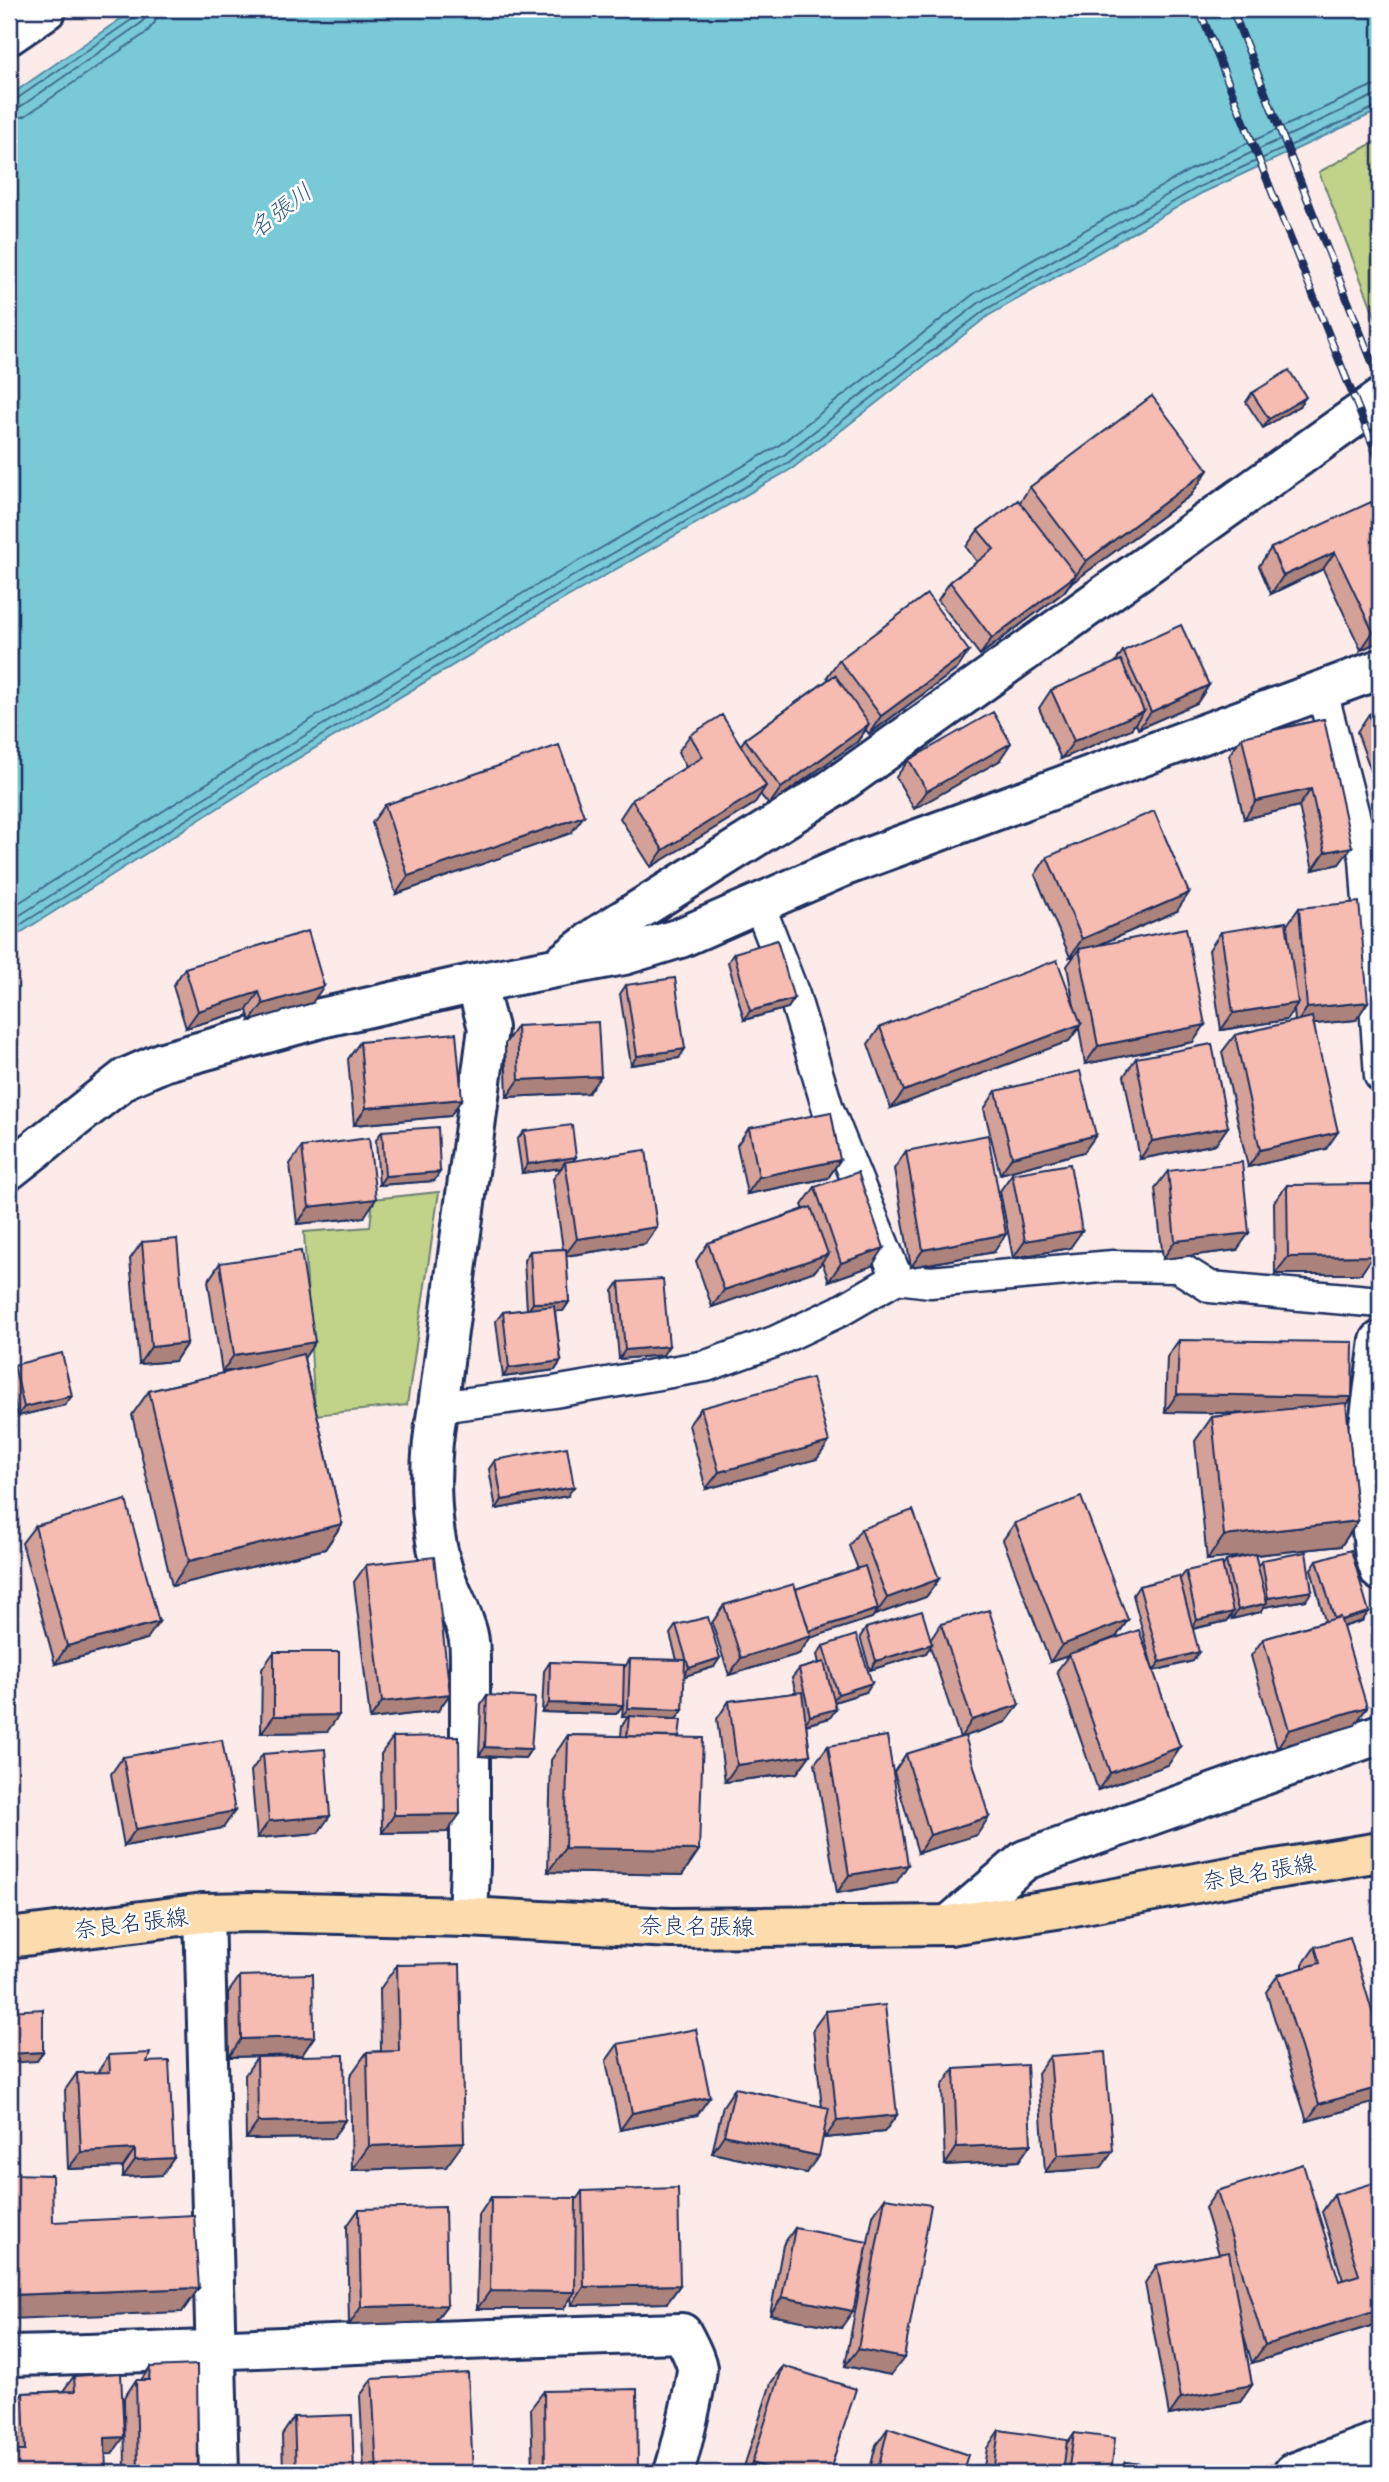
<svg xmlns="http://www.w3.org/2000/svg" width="1389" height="2482" viewBox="0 0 1389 2482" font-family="Itim,'Klee One',sans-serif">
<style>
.green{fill:#c1d388;stroke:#6e8173;stroke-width:2}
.water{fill:#7ac9d7;stroke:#548ba7;stroke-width:2}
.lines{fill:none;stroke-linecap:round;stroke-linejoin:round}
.shore{stroke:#416d8e;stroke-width:2}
.service-casing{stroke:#1b2f5e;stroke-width:35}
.minor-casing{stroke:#1b2f5e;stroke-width:44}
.tertiary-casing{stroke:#1b2f5e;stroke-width:44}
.primary-casing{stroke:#1b2f5e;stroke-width:44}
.service{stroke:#fff;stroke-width:30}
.minor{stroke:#fff;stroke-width:38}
.tertiary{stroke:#fff;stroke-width:38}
.primary{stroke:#fcdcac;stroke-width:38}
.rail-casing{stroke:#1b2f5e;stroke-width:8}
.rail{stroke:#fff;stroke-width:5;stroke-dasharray:16;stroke-linecap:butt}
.wall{fill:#d4a198;stroke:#1b2f5e;stroke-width:2}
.shaded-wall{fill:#ac837c;stroke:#1b2f5e;stroke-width:2}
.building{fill:#f6bbb1;stroke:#1b2f5e;stroke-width:2}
.labels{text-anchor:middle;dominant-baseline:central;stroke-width:5;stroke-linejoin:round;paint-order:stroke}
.street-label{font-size:23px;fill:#1b2f5e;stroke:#fff}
.water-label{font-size:24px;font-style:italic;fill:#385d82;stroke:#fff}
</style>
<rect width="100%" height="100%" fill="#fcebe8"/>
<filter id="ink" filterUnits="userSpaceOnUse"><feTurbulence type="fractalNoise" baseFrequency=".0143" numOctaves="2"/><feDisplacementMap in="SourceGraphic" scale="14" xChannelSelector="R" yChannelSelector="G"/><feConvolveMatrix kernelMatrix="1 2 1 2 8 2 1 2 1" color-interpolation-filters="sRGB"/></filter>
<g filter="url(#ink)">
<!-- green -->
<path class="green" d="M1380,139V329L1319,172Z
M439,1192L407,1405L315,1415L304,1232L370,1227L373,1199Z"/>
<!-- water -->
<path class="water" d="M135,9H1380V110L1202,193L988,316L793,468L543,611L267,777L9,940V96Z"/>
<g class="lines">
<!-- shore -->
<path class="shore" d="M9,101L15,100L134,18L138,9
M9,110L20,107L140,24L145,18L147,9
M9,120L25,116L146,33L155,22L157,9
M9,909L253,754L530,589L778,446L975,293L1190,170L1367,88L1380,85
M9,922L259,763L535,598L784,455L980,302L1195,179L1371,97L1380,96
M9,932L263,771L540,605L789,462L985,310L1199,187L1380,105"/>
<!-- service casing -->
<g class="service-casing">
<path id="service" d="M1322,691L1365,858L1380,1076
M758,902L794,995L828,1109L897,1278
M438,1407L554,1392L706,1366L774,1342L840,1311L897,1278L930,1282L1113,1266L1178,1267L1210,1287L1380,1302"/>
</g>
<!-- minor casing -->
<g class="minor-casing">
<path id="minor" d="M564,962L599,935L832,789L1380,399
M9,1170L126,1078L163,1062L321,1018L476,983L624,955L680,938L842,867L1380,669
M1380,1341L1364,1462L1375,1556L1380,1571
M204,1913L219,2473
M468,1917L470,1866V1662C470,1653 470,1643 468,1635C463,1614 451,1594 444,1574C428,1524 428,1459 438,1407L488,1028L476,983
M949,1925L1025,1860L1380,1734
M9,2356C233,2351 457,2338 682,2333C687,2343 695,2356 697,2368C698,2375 678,2466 673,2473
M1293,2473L1380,2441"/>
</g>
<!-- tertiary casing -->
<g class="tertiary-casing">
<path id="tertiary" d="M9,35L47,9"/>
</g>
<!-- primary casing -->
<g class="primary-casing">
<path id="primary" d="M9,1938L204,1913L255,1912L468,1917L671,1928L949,1925L1063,1908L1239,1875L1380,1852"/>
</g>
<!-- service -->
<use href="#service" class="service"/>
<!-- minor -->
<use href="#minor" class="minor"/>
<!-- tertiary -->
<use href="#tertiary" class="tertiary"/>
<!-- primary -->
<use href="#primary" class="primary"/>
<!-- rail casing -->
<g class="rail-casing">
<path id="rail" d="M1199,9L1380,463
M1232,9L1380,382"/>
</g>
<!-- rail -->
<use href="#rail" class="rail"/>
</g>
<!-- wall -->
<path class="wall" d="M1252,393L1299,406L1263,428L1246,402Z
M1208,470L1191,495L1069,585L1064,592L980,655L938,600L950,582L977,562L966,547L978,530L1020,502L1030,487Z
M1380,521V641L1361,650L1323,569L1271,594L1259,566L1271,548Z
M969,651L957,669L869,734L866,730L857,742L769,805L760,794L754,804L651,867L620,818L632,800L686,767L678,752L690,735L741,745L745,739L829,679L827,677L839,660Z
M1123,651L1209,685L1197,703L1138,729L1136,723L1131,729L1061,759L1039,708L1051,690L1114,664Z
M1380,710V796L1357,732L1369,714Z
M1324,719L1339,864L1313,870L1299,806L1244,819L1229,755L1242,737Z
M909,760L999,761L914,809L896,777Z
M385,805L571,833L396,894L372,823Z
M1047,857L1177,911L1096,946L1193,1042L1085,1064L1079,1028L1069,1041L891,1108L868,1044L880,1027L1074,1006L1067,966L1075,955L1070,957L1035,875Z
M1299,908L1356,1020L1314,1024L1326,1149L1248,1167L1222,1052L1235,1035L1295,1021L1294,1009L1286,1020L1221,1030L1209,950L1221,932L1288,935L1287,925Z
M734,953L794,999L788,1008L744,1020L728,962Z
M185,968L312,1003L250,1021L247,1010L186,1028L173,986Z
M626,985L679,1058L631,1065L620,994Z
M517,1026L588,1093L507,1097L505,1044Z
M360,1042L450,1116L354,1125L348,1059Z
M1136,1058L1216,1144L1140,1159L1124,1076Z
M996,1091L1096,1135L1084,1152L1000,1174L984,1109Z
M749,1128L840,1160L828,1178L747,1194L737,1145Z
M382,1131L434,1181L379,1185L376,1140Z
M524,1131L574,1161L645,1244L566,1256L569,1302L563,1311H555L561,1361L555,1370L503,1377L496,1321L503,1312L527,1310L524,1260L530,1251L563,1249L553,1179L561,1168L522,1173L517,1140Z
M302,1147L364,1217L297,1224L290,1164Z
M906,1151L994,1252L911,1267L894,1169Z
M1168,1171L1237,1250L1163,1259L1155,1188Z
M1012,1174L1070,1248L1013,1258L1000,1191Z
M1287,1185L1361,1274H1275L1274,1202Z
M815,1187L872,1266L829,1281L822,1262L815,1271L712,1307L696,1261L708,1243L804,1209L802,1205Z
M142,1242L187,1343L175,1361L139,1364L130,1259Z
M220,1263L304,1358L342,1524L325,1549L172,1586L132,1415L149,1391L238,1370L222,1372L208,1281Z
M619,1282L663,1355L619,1359L613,1291Z
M1179,1340L1352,1397L1346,1406L1358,1521L1341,1546L1255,1555L1258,1566L1262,1560L1306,1600L1264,1607L1261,1612L1232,1619L1231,1615L1227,1621L1193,1629V1661L1153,1671L1180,1747L1168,1765L1098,1790L1057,1671L1068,1656L1050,1662L1003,1540L1015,1523L1128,1620L1116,1637L1097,1644L1153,1670L1133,1595L1139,1586L1180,1579L1186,1571L1223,1566L1226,1561L1245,1556L1207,1560L1195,1441L1212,1417L1246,1413L1165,1412L1167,1357Z
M14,1365L65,1405L18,1416L9,1378V1372Z
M701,1408L829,1442L817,1459L706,1489L689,1425Z
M495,1460L567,1496L496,1509L489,1469Z
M35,1526L147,1639L55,1664L22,1543Z
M861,1529L939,1579L926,1597L875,1615V1614L872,1618L810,1638L799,1654L729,1675L712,1623L724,1605L796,1589L858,1569L849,1546Z
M1317,1560L1362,1621L1343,1627L1355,1725L1277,1748L1251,1656L1263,1639L1325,1621L1311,1569Z
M366,1565L438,1711L370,1719L354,1582Z
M941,1624L1019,1705L1006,1722L960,1738L930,1646L926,1653L870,1670L860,1637L866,1628L931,1639Z
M676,1625L714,1667L684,1676L683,1710L676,1719L699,1850L682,1875L548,1872L551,1760L568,1735L621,1736L622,1725L628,1717H622L623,1705L616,1714L542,1712L544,1671L550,1662L624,1668L630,1659L677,1660L670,1634Z
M823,1646L866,1692L834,1702L830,1718L806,1725L810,1755L797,1773L725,1782L717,1719L729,1701L796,1693L792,1678L799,1669L819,1663L817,1655Z
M274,1652L327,1732L261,1733L262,1669Z
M487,1695L531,1749L525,1758L479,1756L481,1704Z
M393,1737L447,1832L382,1833L381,1754Z
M828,1746L896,1883L837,1893L815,1763Z
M263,1754L318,1833L257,1838L251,1771Z
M906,1754L977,1835L918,1853L894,1772Z
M123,1757L223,1828L124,1846L111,1774Z
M1315,1947L1380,2038V2101L1307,2121L1266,1992L1278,1975L1303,1968V1964Z
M397,1965L446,2167L352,2170L350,2076L367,2052L381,2051L380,1989Z
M240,1976L314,2037L302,2055L229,2057L228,1993Z
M826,2011L897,2115L884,2132L825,2138L824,2131L806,2173L712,2153L723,2106L735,2088L822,2107L813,2029Z
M618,2044L697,2115L620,2130L606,2061Z
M109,2055L147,2062L162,2175L123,2177V2167L68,2169L65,2090L77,2073H97Z
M1050,2056L1101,2168L1045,2172L1038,2073Z
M257,2057L345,2120L333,2138L246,2139L245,2075Z
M954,2069L1019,2161L945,2165L942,2086Z
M582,2191L680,2285L667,2303L572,2305L571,2297L563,2309H477L479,2215L491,2197L576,2200Z
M1217,2191L1339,2281L1343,2280L1322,2212L1334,2195L1380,2323L1252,2363L1242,2329L1252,2385L1240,2402L1169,2415L1145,2283L1157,2265L1219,2254L1205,2208Z
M885,2198L891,2375L845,2366L873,2215Z
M359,2209L447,2305L434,2322L349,2325L347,2226Z
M795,2228L841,2328L770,2315L783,2245Z
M783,2366L829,2473H742L771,2383Z
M150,2367L198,2473H125L124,2398L136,2380H141Z
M74,2376L112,2454L12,2451L10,2410L23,2393L63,2391Z
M372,2379L473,2473H364L360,2396Z
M544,2391L638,2473H533L531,2408Z
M294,2417L354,2473H283L282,2435Z
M888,2428L962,2473H869L876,2445Z
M999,2430L1067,2443L1074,2433L1111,2473H983L987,2448Z
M1125,2462L1209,2473H1118Z"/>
<!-- shaded-wall -->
<path class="shaded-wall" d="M1306,397L1299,406L1263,428L1269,419Z
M1208,470L1191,495L1069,585L1086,561Z
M1335,552L1323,569L1271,594L1283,576Z
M1076,575L1064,592L980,655L992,638Z
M1380,629V641L1361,650L1373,632Z
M969,651L957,669L869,734L881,716Z
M1209,685L1197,703L1138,729L1151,712Z
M1144,711L1131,729L1061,759L1074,741Z
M869,724L857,742L769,805L781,788Z
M1011,743L999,761L914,809L927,791Z
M766,786L754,804L651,867L663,850Z
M1311,789L1299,806L1244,819L1256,801Z
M584,816L571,833L396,894L408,876Z
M1352,847L1339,864L1313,870L1325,852Z
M1189,893L1177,911L1080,953L1079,949L1075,955L1070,957L1082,939Z
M324,986L312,1003L250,1021L263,1004Z
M259,992L247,1010L186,1028L198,1011Z
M794,999L788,1008L744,1020L750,1011Z
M1368,1002L1356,1020L1295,1026L1307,1008Z
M1298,1003L1286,1020L1221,1030L1233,1013Z
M1081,1024L1069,1041L891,1108L904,1091Z
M1205,1025L1193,1042L1085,1064L1098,1046Z
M685,1049L679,1058L631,1065L637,1056Z
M601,1076L588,1093L507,1097L519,1080Z
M462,1099L450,1116L354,1125L366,1108Z
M1228,1127L1216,1144L1140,1159L1152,1141Z
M1338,1132L1326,1149L1248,1167L1260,1150Z
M1096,1135L1084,1152L1000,1174L1012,1157Z
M576,1157L570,1166L565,1162L561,1168L522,1173L528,1164Z
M840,1160L828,1178L747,1194L759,1177Z
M440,1172L434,1181L379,1185L385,1176Z
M376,1199L364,1217L297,1224L309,1207Z
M657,1227L645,1244L564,1256L577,1239Z
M1082,1231L1070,1248L1013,1258L1025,1241Z
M1249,1233L1237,1250L1163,1259L1175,1241Z
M1006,1234L994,1252L911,1267L923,1250Z
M884,1248L872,1266L829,1281L841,1263Z
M828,1254L815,1271L712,1307L724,1290Z
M1373,1256L1361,1274H1275L1288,1257Z
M569,1302L563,1311L527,1312L533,1303Z
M315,1342L303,1360L222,1372L234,1355Z
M187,1343L175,1361L139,1364L151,1347Z
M669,1346L663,1355L619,1359L625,1350Z
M561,1361L555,1370L503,1377L509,1368Z
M1177,1394L1352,1397L1340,1415L1165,1412Z
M72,1396L65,1405L18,1416L24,1407Z
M829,1442L817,1459L706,1489L719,1472Z
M574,1487L567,1496L496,1509L502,1500Z
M1358,1521L1341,1546L1207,1560L1224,1536Z
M342,1524L325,1549L172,1586L189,1561Z
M939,1579L926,1597L875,1615L887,1598Z
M1312,1591L1306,1600L1264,1607L1261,1612L1232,1619L1238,1610L1265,1604L1268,1598Z
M878,1609L872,1618L810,1638L799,1654L729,1675L741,1658L807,1632Z
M1233,1612L1227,1621L1191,1629L1197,1620Z
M1369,1612L1362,1621L1328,1631L1335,1622Z
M1128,1620L1116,1637L1069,1655V1654L1068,1656L1050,1662L1062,1645Z
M159,1622L147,1639L55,1664L67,1646Z
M932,1644L926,1653L870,1670L876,1661Z
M1199,1652L1193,1661L1153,1671L1160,1662Z
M720,1658L714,1667L682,1677L689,1668Z
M872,1683L866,1692L831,1703L838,1694Z
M450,1694L438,1711L370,1719L382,1702Z
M549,1703L623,1705L616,1714L542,1712Z
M1019,1705L1006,1722L960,1738L972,1720Z
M1367,1707L1355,1725L1277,1748L1289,1730Z
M628,1708L683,1710L676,1719L622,1717Z
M836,1709L830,1718L804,1725L810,1716Z
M339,1715L327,1732L261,1733L274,1716Z
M485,1747L531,1749L525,1758L479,1756Z
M1180,1747L1168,1765L1098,1790L1110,1773Z
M810,1755L797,1773L725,1782L737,1765Z
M235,1811L223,1828L124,1846L136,1829Z
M460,1814L447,1832L382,1833L394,1815Z
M330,1816L318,1833L257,1838L269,1821Z
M989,1817L977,1835L918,1853L930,1835Z
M565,1848L699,1850L682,1875L548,1872Z
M908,1865L896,1883L837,1893L849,1875Z
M314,2037L302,2055L229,2057L241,2039Z
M43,2052L37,2061L9,2063V2054Z
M1380,2087V2101L1307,2121L1319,2104Z
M710,2097L697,2115L620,2130L632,2113Z
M897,2115L884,2132L825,2138L837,2121Z
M345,2120L333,2138L246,2139L258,2122Z
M724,2135L819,2156L806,2173L712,2153Z
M464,2142L446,2167L352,2170L369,2146Z
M1031,2144L1019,2161L945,2165L957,2147Z
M135,2149L123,2167L68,2169L81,2152Z
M1113,2151L1101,2168L1045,2172L1058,2155Z
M174,2158L162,2175L123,2177L135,2160Z
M680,2285L667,2303L572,2305L584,2287Z
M199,2288L182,2312L9,2319V2295Z
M490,2291L575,2292L563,2309H477Z
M782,2297L853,2311L841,2328L770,2315Z
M447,2305L434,2322L349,2325L361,2307Z
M1380,2309V2323L1252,2363L1265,2345Z
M858,2349L904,2358L891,2375L845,2366Z
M1252,2385L1240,2402L1169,2415L1181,2398Z
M124,2437L112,2454L93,2455L105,2438Z
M752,2463L784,2473H745Z"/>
<!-- building -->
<path class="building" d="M1289,370L1306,397L1269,419L1252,393Z
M1152,396L1208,470L1086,561L1030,487Z
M1018,500L1076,575L992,638L950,582L994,549L978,530Z
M1371,502L1380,521V629L1373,632L1335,552L1283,576L1271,548Z
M927,594L969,651L881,716L839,660Z
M1181,625L1209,685L1151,712L1123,651Z
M1121,660L1144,711L1074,741L1051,690Z
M835,675L869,724L781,788L745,739Z
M1380,710V745L1369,714Z
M993,712L1011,743L927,791L909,760Z
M722,715L766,786L663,850L632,800L703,757L690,735Z
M1324,719L1352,847L1325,852L1311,789L1256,801L1242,737Z
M559,745L584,816L408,876L385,805Z
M1154,811L1189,893L1082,939L1047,857Z
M1359,902L1368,1002L1307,1008L1299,908Z
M1286,922L1298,1003L1233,1013L1221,932Z
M1186,928L1205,1025L1098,1046L1079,949Z
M308,931L324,986L263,1004L259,992L198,1011L185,968Z
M777,940L794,999L750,1011L734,953Z
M1057,960L1081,1024L904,1091L880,1027Z
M675,978L685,1049L637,1056L626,985Z
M1312,1017L1338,1132L1260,1150L1235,1035Z
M598,1022L601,1076L519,1080L517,1026Z
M456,1033L462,1099L366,1108L360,1042Z
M1212,1044L1228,1127L1152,1141L1136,1058Z
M1080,1071L1096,1135L1012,1157L996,1091Z
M831,1112L840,1160L759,1177L749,1128Z
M572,1125L576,1157L528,1164L524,1131Z
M438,1127L440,1172L385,1176L382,1131Z
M988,1135L1006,1234L923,1250L906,1151Z
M369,1138L376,1199L309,1207L302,1147Z
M646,1150L657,1227L577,1239L565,1162Z
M1242,1162L1249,1233L1175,1241L1168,1171Z
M1070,1164L1082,1231L1025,1241L1012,1174Z
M858,1172L884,1248L841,1263L815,1187Z
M1372,1184L1373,1256L1288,1257L1287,1185Z
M811,1207L828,1254L724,1290L708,1243Z
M177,1239L187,1343L151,1347L142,1242Z
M566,1249L569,1302L533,1303L530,1251Z
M301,1251L315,1342L234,1355L220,1263Z
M663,1279L669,1346L625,1350L619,1282Z
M554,1306L561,1361L509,1368L503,1312Z
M1179,1340L1353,1342L1352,1397L1177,1394Z
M62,1353L72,1396L24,1407L14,1365Z
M303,1354L342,1524L189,1561L149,1391Z
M812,1378L829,1442L719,1472L701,1408Z
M1346,1403L1358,1521L1224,1536L1212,1417Z
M567,1447L574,1487L502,1500L495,1460Z
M1081,1497L1128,1620L1062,1645L1015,1523Z
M126,1500L159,1622L67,1646L35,1526Z
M913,1510L939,1579L887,1598L861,1529Z
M1351,1550L1369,1612L1341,1620L1340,1617L1334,1618L1317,1560Z
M1306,1552L1312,1591L1268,1598L1262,1560Z
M1255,1554L1267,1603L1238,1610L1226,1561Z
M434,1557L450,1694L382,1702L366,1565Z
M1222,1563L1233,1612L1197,1620L1186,1571Z
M865,1566L878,1609L809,1631L796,1589Z
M1179,1576L1199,1652L1160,1662L1139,1586Z
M794,1584L811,1636L741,1658L724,1605Z
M989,1610L1019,1705L972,1720L941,1624Z
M922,1611L932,1644L876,1661L866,1628Z
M708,1617L720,1658L689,1668L676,1625Z
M1340,1617L1367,1707L1289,1730L1263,1639Z
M1139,1630L1180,1747L1110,1773L1069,1654Z
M856,1635L872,1683L838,1694L823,1646Z
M274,1652H339V1715L274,1716Z
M630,1659L685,1660L683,1710L628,1708Z
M550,1662L624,1665L623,1705L549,1703Z
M824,1662L836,1709L810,1716L799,1669Z
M802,1692L810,1755L737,1765L729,1701Z
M487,1695L535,1698L531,1749L485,1747Z
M629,1716L681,1720L679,1737L627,1736Z
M568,1735L703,1738L699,1850L565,1848Z
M459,1736L460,1814L394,1815L393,1737Z
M887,1736L908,1865L849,1875L828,1746Z
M965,1736L989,1817L930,1835L906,1754Z
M222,1740L235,1811L136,1829L123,1757Z
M325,1749L330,1816L269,1821L263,1754Z
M1350,1937L1380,2038V2087L1319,2104L1278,1975L1320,1963L1315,1947Z
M460,1964L464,2142L369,2146L367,2052L399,2051L397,1965Z
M313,1974L314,2037L241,2039L240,1976Z
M885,2005L897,2115L837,2121L826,2011Z
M43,2009V2052L9,2054V2011Z
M696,2029L710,2097L632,2113L618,2044Z
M1105,2052L1113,2151L1058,2155L1050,2056Z
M150,2053L147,2062L169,2061L174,2158L135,2160V2149L81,2152L77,2073L110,2072L109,2055Z
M344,2055L345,2120L258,2122L257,2057Z
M1027,2065L1031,2144L957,2147L954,2069Z
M735,2088L829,2108L819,2156L724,2135Z
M1303,2164L1339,2281L1359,2275L1334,2195L1380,2181V2309L1265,2345L1217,2191Z
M9,2174L52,2175L53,2222L194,2215L199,2288L9,2295Z
M678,2188L680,2285L584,2287L582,2191Z
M491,2197L576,2198L575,2292L490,2291Z
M885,2198L931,2205L904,2358L858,2349Z
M445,2207L447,2305L361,2307L359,2209Z
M795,2228L868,2242L853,2311L782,2297Z
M1229,2252L1252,2385L1181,2398L1157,2265Z
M197,2365L198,2473H138L136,2380H149L150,2367Z
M783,2366L856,2389L829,2473H784L752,2463Z
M121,2373L124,2437L105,2438L106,2473H9V2451H25L23,2393L75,2391L74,2376Z
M468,2373L473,2473H377L372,2379Z
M637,2389L638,2473H545L544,2391Z
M352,2415L354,2473H296L294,2417Z
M888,2428L968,2455L962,2473H877Z
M999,2430L1067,2440L1063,2473H993Z
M1074,2433L1115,2438L1111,2473H1068Z
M1125,2462L1209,2473H1124Z"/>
</g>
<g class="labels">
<!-- street labels -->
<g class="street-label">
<text transform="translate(1259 1872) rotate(-10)">奈良名張線</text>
<text transform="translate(131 1923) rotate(-7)">奈良名張線</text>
<text transform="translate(697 1926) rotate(1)">奈良名張線</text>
</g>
<!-- water labels -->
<g class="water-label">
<text transform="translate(280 210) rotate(-37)">名張川</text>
</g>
</g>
<!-- margin -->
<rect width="1389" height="2482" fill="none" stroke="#fff" stroke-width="35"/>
<rect x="18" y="18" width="1354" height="2447" fill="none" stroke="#1b2f5e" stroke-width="2.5" filter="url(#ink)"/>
</svg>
